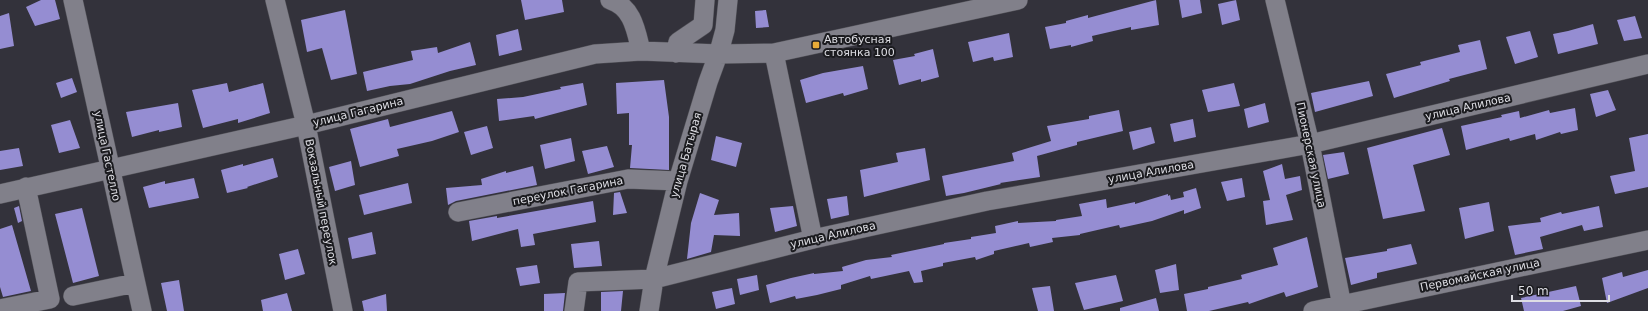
<svg xmlns="http://www.w3.org/2000/svg" width="1648" height="311" viewBox="0 0 1648 311" font-family="'DejaVu Sans',sans-serif">
<style>
.building{fill:#958dd2}
.lines{fill:none;stroke-linecap:round;stroke-linejoin:round}
.minor-casing{stroke:#525158;stroke-width:20}
.minor{stroke:#81808a;stroke-width:19}
.poi-dot{fill:#e9ab38;stroke:#1b1b1f;stroke-width:1.5}
.labels{text-anchor:middle;dominant-baseline:central;stroke-width:4;stroke-linejoin:round;paint-order:stroke}
.poi-label{font-size:11px;fill:#dedee4;stroke:#1b1b1f;text-anchor:start}
.street-label{font-size:11px;fill:#dedee4;stroke:#1b1b1f}
</style>
<rect width="100%" height="100%" fill="#33323b"/>
<!-- building -->
<path class="building" d="M41,0H55L60,19L35,26L26,7Z
M521,0H562L564,12L525,20Z
M1156,0L1159,25L1131,30V27L1092,36L1093,41L1071,47V45L1050,49L1045,27L1066,23V21L1088,15V18Z
M1179,0H1200L1202,13L1182,18Z
M1236,0L1240,20L1222,25L1218,4Z
M345,10L357,74L331,80L322,48L307,52L301,20Z
M766,10L769,27L756,28L755,11Z
M9,13L14,46L0,49V16Z
M1635,16L1642,38L1624,41L1617,20Z
M1593,24L1598,44L1558,54L1553,34L1568,31Z
M518,29L522,50L499,56L496,35Z
M1530,31L1538,57L1515,64L1506,37Z
M1009,33L1013,57L994,61L993,57L973,62L968,42Z
M1480,40L1487,69L1449,79L1450,81L1394,98L1386,74L1421,65L1420,62L1460,52L1458,45Z
M470,42L476,65L450,71L410,84L390,86L367,91L363,72L413,60L411,51L437,47L438,53Z
M933,49L939,77L921,82V79L899,85L893,60L915,56L914,54Z
M863,66L868,89L844,96L843,93L806,103L800,80L823,73Z
M72,78L77,92L61,98L56,83Z
M664,80L669,117V170L630,168L632,145H629V113L617,114L616,83Z
M1369,81L1373,96L1315,112L1311,93Z
M227,83L229,92L263,83L270,113L238,123V119L203,128L192,90Z
M583,83L587,105L535,119L534,116L499,121L497,99L523,97L561,89L560,87Z
M1234,83L1240,106L1208,112L1202,90Z
M1608,90L1616,110L1596,117L1590,94Z
M178,103L182,127L159,132V130L132,137L126,112Z
M1265,103L1269,122L1248,128L1244,109Z
M1575,108L1578,130L1561,134L1560,132L1536,140L1535,134L1510,141L1509,138L1466,150L1461,126L1502,117L1501,115L1519,111L1520,118L1549,110L1550,113Z
M1119,110L1123,131L1077,142V145L1037,156L1040,177L1000,183L1001,184L964,193L946,196L942,176L1014,161L1012,153L1051,141L1047,126L1089,119V116Z
M452,111L459,132L432,141L397,149L399,156L360,167L350,129L388,119L390,127Z
M1193,119L1196,137L1174,142L1170,124Z
M70,120L80,148L59,153L51,125Z
M487,126L493,148L471,155L464,132Z
M1151,127L1155,143L1133,150L1129,132Z
M1442,128L1450,155L1413,165L1425,211L1383,219L1367,148Z
M1648,134V187L1615,194L1610,176L1635,171L1629,138Z
M716,136L742,143L736,167L711,160Z
M571,138L575,161L545,169L540,145Z
M607,146L614,167L588,174L582,151Z
M19,148L23,166L0,170V151Z
M925,148L930,180L864,197L860,170L898,162L896,153Z
M1344,152L1349,174L1328,179L1323,155Z
M273,158L278,177L247,187L248,188L227,193L221,170L243,164V166Z
M351,161L355,185L335,191L329,167Z
M1282,164L1285,179L1300,176L1302,190L1286,195L1293,220L1266,225L1263,201L1270,200L1263,171Z
M533,166L537,185L456,201L448,205L446,188L482,185L481,179L506,171V173Z
M194,178L199,198L149,208L143,187L165,181V184Z
M1242,178L1245,197L1227,201L1221,182Z
M408,183L412,203L364,215L359,195Z
M1196,188L1201,208L1184,214V210L1152,221L1120,228L1119,225L1080,234V235L1052,238L1053,242L1030,247L1029,243L994,251V254L976,260L975,257L943,263V266L921,271L923,282L914,283L909,271L871,279L870,276L841,285V289L817,295L796,299L795,296L770,303L766,285L791,278L814,273V274L843,271L842,267L866,260L892,257L891,255L944,244V243L971,239V237L996,233L995,226L1018,221V223L1056,221V220L1082,216L1079,204L1106,199L1107,208L1135,202V204L1168,194V196L1170,195L1171,200L1184,197L1183,192Z
M620,192L627,213L613,215L614,193Z
M700,193L719,200L714,215L739,213L740,236L714,235L711,252L687,259L691,223Z
M847,196L849,215L831,219L827,199Z
M593,201L596,222L533,234L535,245L521,247L518,229L472,241L469,221L497,216V218Z
M1489,202L1494,231L1465,239L1459,208Z
M19,206L22,221L18,223L14,208Z
M793,206L797,226L775,232L770,208Z
M1599,206L1603,227L1584,231L1582,225L1540,237L1543,249L1515,255L1508,226L1541,222L1540,218L1561,212L1562,214Z
M82,208L99,276L73,283L55,214Z
M12,225L31,291L3,297L0,287V229Z
M372,232L376,254L352,259L348,238Z
M1307,237L1318,287L1286,297L1284,292L1249,304L1248,302L1209,311H1187L1184,294L1208,289V287L1242,279L1241,275L1278,265L1273,248Z
M599,241L602,266L574,268L571,244Z
M1411,244L1417,264L1377,273V278L1351,285L1345,258L1387,251V249Z
M298,249L305,274L285,280L279,254Z
M1176,264L1179,290L1160,293L1155,270Z
M537,265L540,283L520,286L516,268Z
M1648,270V288L1607,303L1602,278L1622,272L1623,277Z
M757,275L759,290L740,295L737,279Z
M1116,275L1123,301L1084,310L1075,283Z
M179,280L184,311H167L161,283Z
M1050,286L1054,311H1038L1032,288Z
M1576,286L1581,306L1563,311H1524L1521,298Z
M732,288L735,304L716,309L712,292Z
M623,291L621,311H601V292Z
M287,293L292,311H263L261,300Z
M565,293L563,311H544V294Z
M386,294L387,311H364L362,301Z
M1156,298L1159,311H1120V308Z"/>
<g class="lines">
<!-- minor casing -->
<g class="minor-casing">
<path id="minor" d="M73,0L142,311
M275,0L306,125L343,311
M610,0C633,7 636,31 641,51
M1275,0L1310,144L1343,311
M676,53L678,42L703,25L705,0
M774,53L813,239
M0,194L306,125L595,54L641,51L719,54L774,53L1018,0
M458,212L628,179L678,181
M73,296L135,283
M0,309L50,299L26,187
M574,311L578,282L654,279L813,239L987,201L1310,144L1648,64
M649,311L654,279L678,181L708,82L719,52L725,30L728,0
M1313,311L1648,240"/>
</g>
<!-- minor -->
<use href="#minor" class="minor"/>
</g>
<!-- markers -->
<rect class="poi-dot" x="812" y="41" width="8" height="8" rx="2"/>
<g class="labels">
<!-- poi labels -->
<g class="poi-label">
<text x="824" y="39">Автобусная<tspan x="824" dy="13">стоянка 100</tspan></text>
</g>
<!-- street labels -->
<g class="street-label">
<text transform="translate(1468 107) rotate(-13)">улица Алилова</text>
<text transform="translate(358 112) rotate(-14)">улица Гагарина</text>
<text transform="translate(686 155) rotate(-74)">улица Батырая</text>
<text transform="translate(1311 155) rotate(78)">Пионерская улица</text>
<text transform="translate(107 156) rotate(78)">улица Гастелло</text>
<text transform="translate(1151 172) rotate(-10)">улица Алилова</text>
<text transform="translate(568 191) rotate(-11)">переулок Гагарина</text>
<text transform="translate(321 202) rotate(79)">Вокзальный переулок</text>
<text transform="translate(833 235) rotate(-13)">улица Алилова</text>
<text transform="translate(1480 275) rotate(-12)">Первомайская улица</text>
</g>
</g>
<!-- scale -->
<path d="M1512 295v6h97v-6" fill="none" stroke="#dedee4" stroke-width="2"/>
<text x="1518" y="295" font-size="12" fill="#dedee4" stroke="#1b1b1f" stroke-width="3" paint-order="stroke">50 m</text>
</svg>
